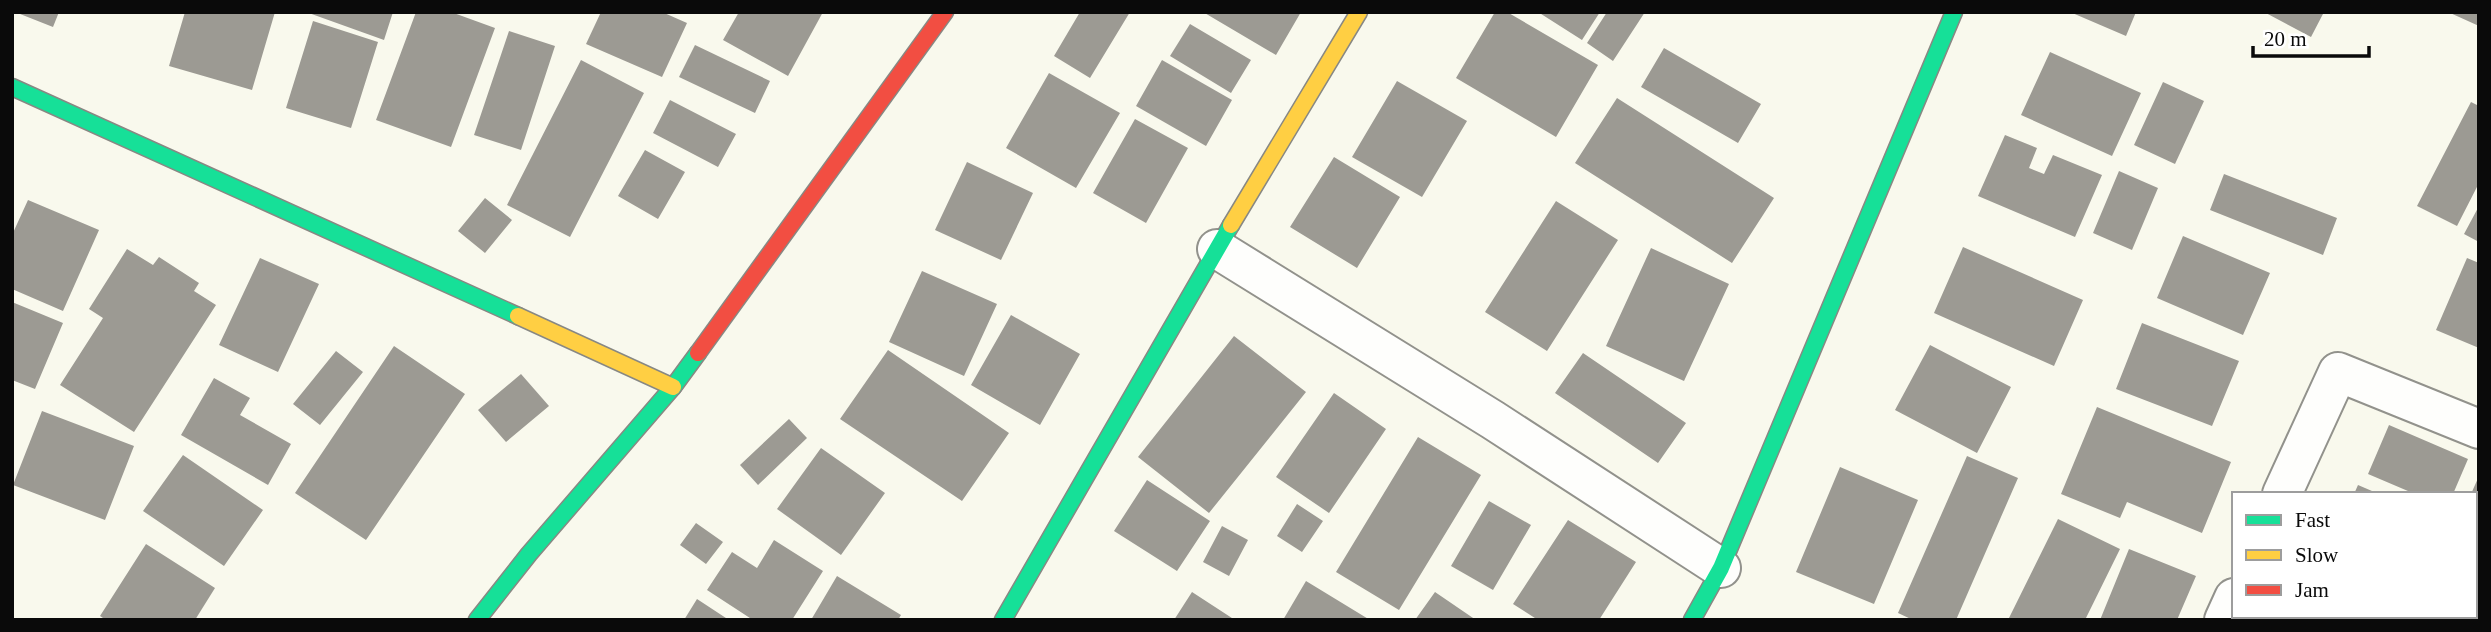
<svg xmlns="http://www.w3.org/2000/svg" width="2491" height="632" viewBox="0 0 2491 632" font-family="'Times New Roman',serif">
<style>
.building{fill:#9c9a93}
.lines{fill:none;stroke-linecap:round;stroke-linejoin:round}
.street-casing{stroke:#92928c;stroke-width:42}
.fast-casing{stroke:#888883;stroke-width:19}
.slow-casing{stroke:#888883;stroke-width:19}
.jam-casing{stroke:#888883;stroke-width:19}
.street{stroke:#fefefc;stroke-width:38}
.fast{stroke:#16e098;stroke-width:16}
.slow{stroke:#ffcf43;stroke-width:16}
.jam{stroke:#f24e42;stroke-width:16}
</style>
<rect width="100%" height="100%" fill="#f9f9ed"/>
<!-- building -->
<path class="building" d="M15,12H59L53,27Z
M185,12H275L252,90L169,66Z
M306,12H393L384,40Z
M416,12H451L495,28L451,147L376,120Z
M601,12H662L687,23L662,77L586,44Z
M739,12H823L788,76L723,40Z
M1080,12H1130L1090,78L1054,56Z
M1203,12H1301L1276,55Z
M1495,12H1507L1598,65L1556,137L1456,78Z
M1538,12H1600L1582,40Z
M1607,12H1645L1613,61L1587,43Z
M2070,12H2136L2126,36Z
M2264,12H2324L2311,37Z
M2448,12H2479V26Z
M313,21L378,42L351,128L286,108Z
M1190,24L1251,60L1231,93L1170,56Z
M509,31L555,46L521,150L474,135Z
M695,45L770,81L755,113L679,77Z
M1664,48L1761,104L1738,143L1641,87Z
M2050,52L2141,93L2112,156L2021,115Z
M581,60L644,93L570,237L507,205Z
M1162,60L1232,100L1206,146L1136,106Z
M1049,73L1120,113L1076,188L1006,148Z
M1397,81L1467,121L1422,197L1352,157Z
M2163,82L2204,101L2175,164L2134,145Z
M1617,98L1774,198L1732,263L1575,163Z
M670,100L736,134L718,167L653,133Z
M2471,102L2479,106V183L2457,226L2417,206Z
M1135,119L1188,148L1146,223L1093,193Z
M2005,135L2037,148L2029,168L2044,174L2053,155L2102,175L2075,237L1978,196Z
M645,150L685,172L658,219L618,196Z
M1334,157L1400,197L1357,268L1290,227Z
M967,162L1033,193L1001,260L935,230Z
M2119,171L2158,188L2132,250L2093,233Z
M2224,174L2337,218L2323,255L2210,210Z
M485,198L512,220L485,253L458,231Z
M28,200L99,230L63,311L12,289V235Z
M1556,201L1618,240L1547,351L1485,312Z
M2479,206V242L2464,234Z
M2183,236L2270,273L2243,335L2157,298Z
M1963,247L2083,300L2054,366L1934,313Z
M1651,248L1729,284L1684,381L1606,346Z
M127,249L153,265L159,257L199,283L194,291L216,305L134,432L60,385L103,318L89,309Z
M260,258L319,284L278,372L219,345Z
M2467,258L2479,263V348L2436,330Z
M922,271L997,304L964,376L889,342Z
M12,302L63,323L35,389L12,380Z
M1011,315L1080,354L1040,425L971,385Z
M2142,323L2239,361L2212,426L2116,389Z
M1234,336L1306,392L1209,513L1138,457Z
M1930,345L2011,387L1977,453L1895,410Z
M394,346L465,394L366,540L295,493Z
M888,350L1009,433L962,501L840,419Z
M336,351L363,372L320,425L293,404Z
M1583,353L1686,423L1658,463L1555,393Z
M521,374L549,406L506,442L478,410Z
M214,378L250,398L240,415L291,444L268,485L181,435Z
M1334,393L1386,429L1329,513L1276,477Z
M2097,407L2231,462L2202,533L2127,502L2120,518L2061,494Z
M42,411L134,446L105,520L13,485Z
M789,419L807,438L758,485L740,465Z
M2389,425L2468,459L2453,494H2415L2368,474Z
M1418,437L1481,475L1399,610L1336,572Z
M821,448L885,493L841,555L777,509Z
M183,455L263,510L224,566L143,511Z
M1967,456L2018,478L1956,620H1913L1898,613Z
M1840,467L1918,500L1874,604L1796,572Z
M2479,476V594L2475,593V494H2471Z
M1147,480L1210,521L1177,571L1114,531Z
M2358,485L2379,494H2354Z
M1489,501L1531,525L1493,590L1451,566Z
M1297,504L1323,521L1302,552L1277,536Z
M2058,519L2120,549L2085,620H2008Z
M1568,520L1636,562L1599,620H1538L1513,604Z
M696,523L723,542L706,564L680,545Z
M1222,526L1248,540L1229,576L1203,562Z
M774,540L823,571L792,620H753L707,590L732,552L757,568Z
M146,544L215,588L195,620H106L100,616Z
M2129,549L2196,576L2177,620H2100Z
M837,576L901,615L898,620H811Z
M1306,581L1370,620H1283Z
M1192,592L1235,620H1174Z
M1435,592L1476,620H1415Z
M697,599L729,620H684Z
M2475,605L2479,606V620H2413L2414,616H2475Z
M2297,616H2343L2351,620H2295Z
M2368,616H2400L2399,620H2376Z"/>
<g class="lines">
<!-- street casing -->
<g class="street-casing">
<path id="street" d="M1217,249L1493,420L1721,568
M2282,494L2338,372L2479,429
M2224,620L2234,598"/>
</g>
<!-- fast casing -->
<g class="fast-casing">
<path id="fast" d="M12,87L518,316
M477,620L529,554L673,387L698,353
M1003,620L1231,225
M1692,620L1721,568L1954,12"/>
</g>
<!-- slow casing -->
<g class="slow-casing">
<path id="slow" d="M1231,225L1359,12
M518,316L673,387"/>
</g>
<!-- jam casing -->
<g class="jam-casing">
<path id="jam" d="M698,353L945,12"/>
</g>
<!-- street -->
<use href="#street" class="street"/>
<!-- fast -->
<use href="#fast" class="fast"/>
<!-- slow -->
<use href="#slow" class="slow"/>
<!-- jam -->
<use href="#jam" class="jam"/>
</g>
<!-- border -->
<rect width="2491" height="632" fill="none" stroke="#0a0a0a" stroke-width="28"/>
<!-- legend -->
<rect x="2232" y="492" width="245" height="126" fill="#ffffff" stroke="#9d9d9d" stroke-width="2"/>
<rect x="2246" y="515" width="35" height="10" fill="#16e098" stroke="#9d9d9d" stroke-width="2"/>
<text x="2295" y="527" font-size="21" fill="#0a0a0a">Fast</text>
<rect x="2246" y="550" width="35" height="10" fill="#ffcf43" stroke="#9d9d9d" stroke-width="2"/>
<text x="2295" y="562" font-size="21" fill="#0a0a0a">Slow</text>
<rect x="2246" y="585" width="35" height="10" fill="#f24e42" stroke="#9d9d9d" stroke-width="2"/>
<text x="2295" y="597" font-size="21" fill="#0a0a0a">Jam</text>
<!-- scale -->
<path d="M2253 46v10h116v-10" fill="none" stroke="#0a0a0a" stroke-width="3.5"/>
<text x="2264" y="46" font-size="21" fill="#0a0a0a" stroke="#ffffff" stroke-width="5" paint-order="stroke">20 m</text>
</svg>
